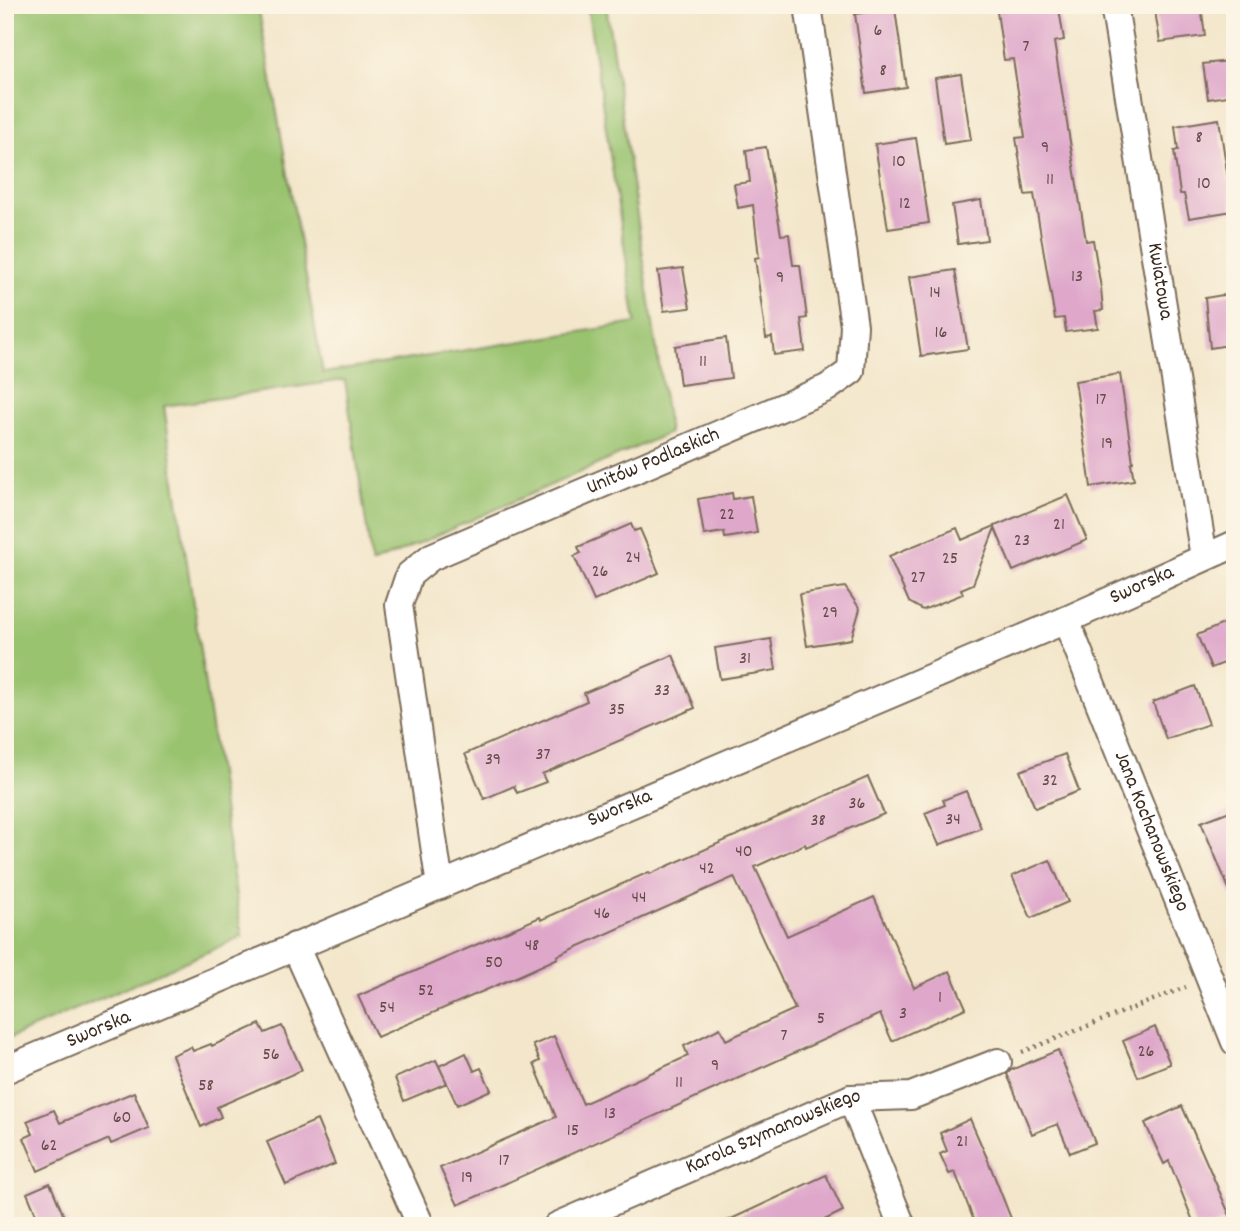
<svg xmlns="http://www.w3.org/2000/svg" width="1240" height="1231" viewBox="0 0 1240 1231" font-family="Dekko,sans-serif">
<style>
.green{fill:#9ac370;stroke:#6a7647;stroke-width:2}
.building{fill:#dfa8cb}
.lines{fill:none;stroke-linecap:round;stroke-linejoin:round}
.minor-casing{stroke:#7b6c5a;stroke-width:30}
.path{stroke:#7b6c5a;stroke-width:4.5;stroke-dasharray:2 5;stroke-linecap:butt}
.minor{stroke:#fff;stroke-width:26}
.labels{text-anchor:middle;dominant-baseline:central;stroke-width:5;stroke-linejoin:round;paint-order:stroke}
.number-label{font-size:18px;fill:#644a49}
.street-label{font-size:21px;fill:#3b2a1e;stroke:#fcf5e5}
</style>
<rect width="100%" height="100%" fill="#fcf5e5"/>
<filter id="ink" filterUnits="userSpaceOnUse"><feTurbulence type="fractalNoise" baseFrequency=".0143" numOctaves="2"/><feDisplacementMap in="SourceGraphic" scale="14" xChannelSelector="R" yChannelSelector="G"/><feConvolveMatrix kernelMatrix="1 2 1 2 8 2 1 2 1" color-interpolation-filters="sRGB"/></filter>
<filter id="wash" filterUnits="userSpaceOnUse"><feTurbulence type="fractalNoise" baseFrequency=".00686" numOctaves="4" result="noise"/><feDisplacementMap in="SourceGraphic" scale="28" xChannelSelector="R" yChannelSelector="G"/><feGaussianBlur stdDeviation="1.57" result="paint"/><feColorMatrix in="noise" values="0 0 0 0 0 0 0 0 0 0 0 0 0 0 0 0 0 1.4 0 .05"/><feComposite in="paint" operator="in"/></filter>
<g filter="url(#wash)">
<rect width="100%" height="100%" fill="#f3e6ca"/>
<!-- green -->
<path class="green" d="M5,5H258L323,373L636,323L587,5H606L669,433L372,564L345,380L164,406L242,937L5,1040Z"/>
<g id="blocks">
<!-- building -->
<path class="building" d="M996,5H1044L1045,11L1059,9L1064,40L1054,42L1086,241L1093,240L1101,288L1103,310L1095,311L1098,328L1066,332L1064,318L1055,319L1034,194L1025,195L1016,138L1025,137L1013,59L1004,60Z
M1154,5H1201L1205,36L1160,42Z
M895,9L906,87L866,93L855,14Z
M1229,61L1234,95L1208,99L1203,64Z
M961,74L971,140L944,144L935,78Z
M1219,119L1233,211L1189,218L1184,194H1180L1174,151L1178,150L1175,126Z
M916,138L929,223L888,229L875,144Z
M766,147L781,235L789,234L793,265H800L807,318L801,319L805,351L774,355L772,337L766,338L755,258L759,257L753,205L738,208L734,184L750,182L746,150Z
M981,200L987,240L958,244L952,205Z
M683,268L690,308L664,311L658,271Z
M955,270L968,349L921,356L909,277Z
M1235,293V344L1210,348L1205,298Z
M726,338L731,378L680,385L675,346Z
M1120,374L1133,462L1131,463L1134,480L1091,487L1075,381Z
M732,493L733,499L751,496L757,533L725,538L724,532L704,535L698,499Z
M1068,495L1087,540L1013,571L995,528L973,584L961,589L963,594L923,610L909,602L889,556L957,528L962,540Z
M631,524L634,531L640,529L659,573L594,601L574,556L581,553L578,547Z
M845,587L860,609L851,639L807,646L799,594Z
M1235,619V659L1211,668L1197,635Z
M771,639L776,670L720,679L715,648Z
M673,655L695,708L542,774L546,782L517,793L514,786L484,799L465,754L587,701L584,693Z
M1195,686L1209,724L1166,739L1153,702Z
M1065,754L1079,791L1035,808L1020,771Z
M868,777L884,814L806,847L805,844L755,867L787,936L874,897L914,988L950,971L966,1008L892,1041L880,1014L458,1205L440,1168L556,1117L534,1064L540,1061L533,1045L554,1036L583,1104L688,1056L684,1046L720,1028L726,1040L795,1009L734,877L557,956L558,958L523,974L377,1037L358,996L540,917L541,920L649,872L650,874Z
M966,791L981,828L939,845L925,813L945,805L943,800Z
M1235,809V901H1234L1201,822Z
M1050,860L1068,902L1031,918L1012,876Z
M260,1024L265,1033L282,1026L302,1070L217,1107L221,1117L201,1127L172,1055L191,1047L193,1051L211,1044L212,1046Z
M1155,1027L1170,1064L1138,1077L1123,1041Z
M1058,1050L1095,1143L1070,1153L1058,1124L1032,1134L1007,1074L1011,1070Z
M466,1053L474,1071L481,1068L491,1090L457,1105L439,1066Z
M436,1060L447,1083L404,1101L395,1078Z
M134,1092L149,1128L111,1144L109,1139L38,1171L24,1138L33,1134L27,1121L54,1110L60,1123Z
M1182,1106L1231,1218L1213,1226H1195L1169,1161L1164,1164L1145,1123Z
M970,1119L987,1158L1014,1226H976L955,1172L949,1174L940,1154L947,1151L940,1133Z
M317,1120L335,1164L286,1185L267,1142Z
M826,1175L843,1211L812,1226H716Z
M50,1183L68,1226H41L27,1193Z"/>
</g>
</g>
<g filter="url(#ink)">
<use href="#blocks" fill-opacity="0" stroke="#7b6c5a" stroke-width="2"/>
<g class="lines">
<!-- minor casing -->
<g class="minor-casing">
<g id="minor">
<path id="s1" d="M1114,5L1204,557"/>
<path id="s2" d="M1066,620L1235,1042"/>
<path id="s3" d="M440,886L399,605L409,575L431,557L827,388L851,371L854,326L808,5"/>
<path d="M295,946L421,1226"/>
<path id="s4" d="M5,1070L1066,620L1235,544"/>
<path d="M851,1098L902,1226"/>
<path id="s5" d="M557,1226L851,1098L911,1096L998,1062"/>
</g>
</g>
<!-- path -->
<path class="path" d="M1022,1052L1186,987"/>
<!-- minor -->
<use href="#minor" class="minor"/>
</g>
</g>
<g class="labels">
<!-- number labels -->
<g class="number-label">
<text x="878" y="31">6</text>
<text x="1026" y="47">7</text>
<text x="883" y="71">8</text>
<text x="1199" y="138">8</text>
<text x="1045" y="148">9</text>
<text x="899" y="162">10</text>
<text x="1050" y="180">11</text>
<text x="1204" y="184">10</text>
<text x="905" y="204">12</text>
<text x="1077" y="277">13</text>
<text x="780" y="278">9</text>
<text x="935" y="293">14</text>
<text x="941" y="333">16</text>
<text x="703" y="362">11</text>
<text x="1101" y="400">17</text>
<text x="1107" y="444">19</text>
<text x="727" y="515">22</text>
<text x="1059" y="525">21</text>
<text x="1022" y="541">23</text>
<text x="633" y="558">24</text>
<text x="950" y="559">25</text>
<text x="600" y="572">26</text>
<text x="918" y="578">27</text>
<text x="830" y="613">29</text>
<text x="745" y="659">31</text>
<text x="662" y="691">33</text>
<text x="617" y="710">35</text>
<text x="543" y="755">37</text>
<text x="493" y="760">39</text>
<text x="1050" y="781">32</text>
<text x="857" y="804">36</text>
<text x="953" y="820">34</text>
<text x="818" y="821">38</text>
<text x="744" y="852">40</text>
<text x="707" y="869">42</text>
<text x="639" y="898">44</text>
<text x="602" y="914">46</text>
<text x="532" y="946">48</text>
<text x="494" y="963">50</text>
<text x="426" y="991">52</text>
<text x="940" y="998">1</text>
<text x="387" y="1008">54</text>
<text x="903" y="1014">3</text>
<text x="821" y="1019">5</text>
<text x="784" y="1036">7</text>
<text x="1146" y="1052">26</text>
<text x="271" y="1055">56</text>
<text x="715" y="1066">9</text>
<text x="679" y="1083">11</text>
<text x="206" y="1086">58</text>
<text x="610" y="1114">13</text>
<text x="122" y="1118">60</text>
<text x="573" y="1131">15</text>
<text x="962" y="1142">21</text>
<text x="49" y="1146">62</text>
<text x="504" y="1161">17</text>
<text x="467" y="1178">19</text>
</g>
<!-- street labels -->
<g class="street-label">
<text stroke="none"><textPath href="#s1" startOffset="280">Kwiatowa</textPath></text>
<text stroke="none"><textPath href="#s3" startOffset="586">Unitów Podlaskich</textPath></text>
<text stroke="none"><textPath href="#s4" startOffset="1236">Sworska</textPath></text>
<text stroke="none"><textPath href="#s4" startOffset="668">Sworska</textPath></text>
<text stroke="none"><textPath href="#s2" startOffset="228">Jana Kochanowskiego</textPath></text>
<text stroke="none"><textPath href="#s4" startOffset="102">Sworska</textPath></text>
<text stroke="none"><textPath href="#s5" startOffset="236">Karola Szymanowskiego</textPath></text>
</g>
</g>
<!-- margin -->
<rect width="1240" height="1231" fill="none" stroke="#fcf5e5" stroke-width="28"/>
</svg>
